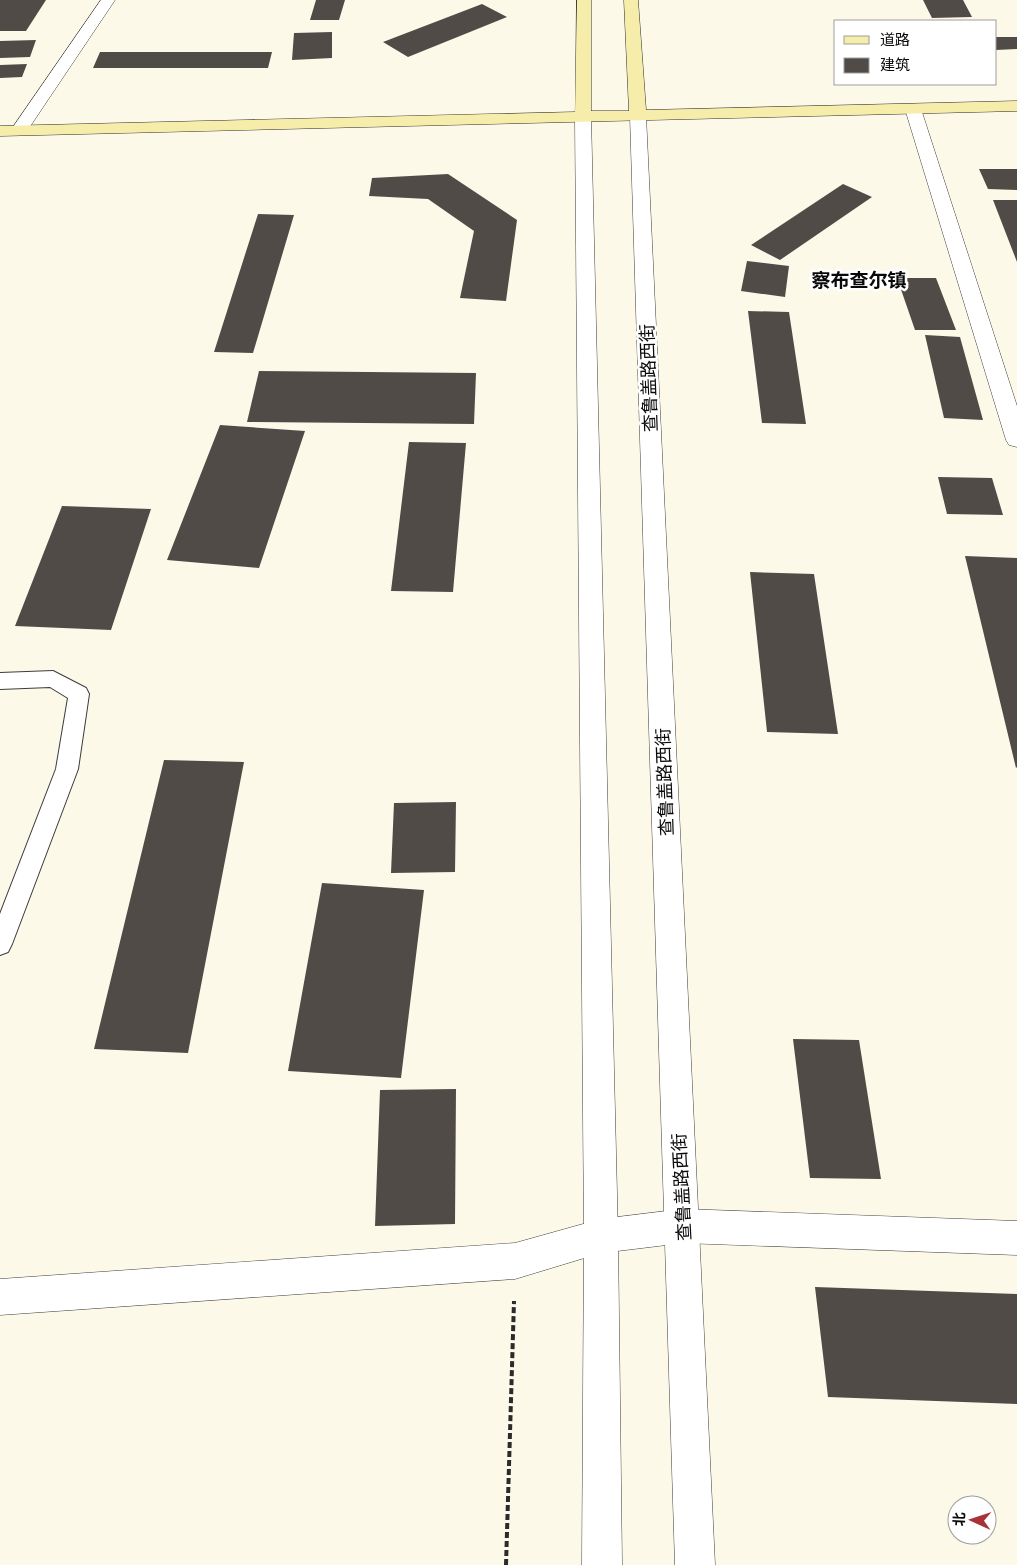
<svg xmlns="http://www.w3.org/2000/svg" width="1017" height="1565" viewBox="0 0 1017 1565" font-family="'Playfair Display','Noto Sans SC',serif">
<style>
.building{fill:#514b47}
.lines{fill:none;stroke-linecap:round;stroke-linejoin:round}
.service-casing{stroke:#3c3c3c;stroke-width:2}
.minor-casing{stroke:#3c3c3c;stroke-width:1}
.tertiary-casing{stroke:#3c3c3c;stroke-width:1}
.secondary-casing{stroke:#2b2b2b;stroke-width:1}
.path{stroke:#2b2b2b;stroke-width:4;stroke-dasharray:6 3;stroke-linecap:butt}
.service{fill:#fff;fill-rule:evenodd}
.minor{fill:#fff;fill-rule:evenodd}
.tertiary{fill:#fff;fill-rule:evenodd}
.secondary{fill:#f6edaa;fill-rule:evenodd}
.labels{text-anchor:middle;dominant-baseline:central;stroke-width:5;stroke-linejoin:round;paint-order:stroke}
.street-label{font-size:18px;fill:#090909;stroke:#fff}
.far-district-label{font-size:19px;font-weight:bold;fill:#090909;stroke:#fff}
</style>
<rect width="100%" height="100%" fill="#fdf9e8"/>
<!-- building -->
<path class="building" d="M0,0H46L26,31H0Z
M316,0H345L339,20H310Z
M923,0H963L972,17L932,18Z
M482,4L507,17L408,57L383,42Z
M332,32V58L292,60L294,33Z
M996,37H1017V49L996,50Z
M36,40L30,57L0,58V41Z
M100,52H272L268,68H93Z
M27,64L22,77L0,78V65Z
M979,169H1017V190L988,189Z
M448,174L517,220L506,301L460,298L474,231L428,199L369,196L372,178Z
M843,184L872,197L780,260L751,245Z
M993,200H1017V262Z
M258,214L294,215L253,353L214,352Z
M747,261L789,266L785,297L741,291Z
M897,278H936L956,330H915Z
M748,311L789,312L806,424L762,423Z
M925,335L960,337L983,420L944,418Z
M259,371L476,373L474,424L247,422Z
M220,425L305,431L259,568L167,560Z
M409,442L466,443L453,592L391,591Z
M938,477L992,478L1003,515L947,514Z
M62,506L151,509L111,630L15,626Z
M965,556L1017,558V767L1016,768Z
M750,572L814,574L838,734L767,732Z
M164,760L244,762L188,1053L94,1049Z
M456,802L455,872L391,873L394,803Z
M322,883L424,890L401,1078L288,1071Z
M793,1039L859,1040L881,1179L810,1178Z
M456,1089L455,1224L375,1226L380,1090Z
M815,1287L1017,1294V1404L828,1397Z"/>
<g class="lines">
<!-- service casing -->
<g class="service-casing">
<path id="service" d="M53,671L86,688L89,694L78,769L12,944L8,952L0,955V914L56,769L68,698L50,687L0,689V673Z"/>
</g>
<!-- minor casing -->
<g class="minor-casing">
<path id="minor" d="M101,0H115L25,134H13L11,130Z
M913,104L919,105L921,109L1017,406V447L1009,445L1006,440L905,109L907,105Z
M683,1209L1017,1221V1255L683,1243L601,1253L515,1279L0,1315V1279L515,1243L601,1219Z"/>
</g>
<!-- tertiary casing -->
<g class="tertiary-casing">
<path id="tertiary" d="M638,111L644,112L646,116L715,1565H675L630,116L632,112Z
M583,112L589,113L591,117L618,1236L622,1565H582L584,1236L575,117L577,113Z"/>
</g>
<!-- secondary casing -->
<g class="secondary-casing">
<path id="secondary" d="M577,0H591V111H629L624,0H638L646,110L1017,101V111L0,136V126L575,112Z"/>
</g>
<!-- path -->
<path class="path" d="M506,1565L514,1301"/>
<!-- service -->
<use href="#service" class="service"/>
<!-- minor -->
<use href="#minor" class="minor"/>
<!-- tertiary -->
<use href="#tertiary" class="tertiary"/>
<!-- secondary -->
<use href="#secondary" class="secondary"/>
</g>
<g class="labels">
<!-- street labels -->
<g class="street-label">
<text transform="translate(648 378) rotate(-92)">查鲁盖路西街</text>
<text transform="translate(664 782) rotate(-92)">查鲁盖路西街</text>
<text transform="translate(681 1187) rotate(-93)">查鲁盖路西街</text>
</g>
<!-- far-district labels -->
<g class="far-district-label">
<text x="859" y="279">察布查尔镇</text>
</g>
</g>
<!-- legend -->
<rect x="834" y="20" width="162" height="65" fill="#ffffff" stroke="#9d9d9d"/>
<rect x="844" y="36" width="25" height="8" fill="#f6edaa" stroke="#9d9d9d"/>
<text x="880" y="45" font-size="15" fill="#090909">道路</text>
<rect x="844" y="58" width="25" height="15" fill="#514b47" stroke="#9d9d9d"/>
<text x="880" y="70" font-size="15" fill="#090909">建筑</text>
<!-- north arrow -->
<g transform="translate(972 1520) rotate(273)"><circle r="24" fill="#ffffff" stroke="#9d9d9d"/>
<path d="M0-4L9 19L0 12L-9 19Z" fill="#a93238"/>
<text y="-8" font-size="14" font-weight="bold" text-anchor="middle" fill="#090909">北</text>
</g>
</svg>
